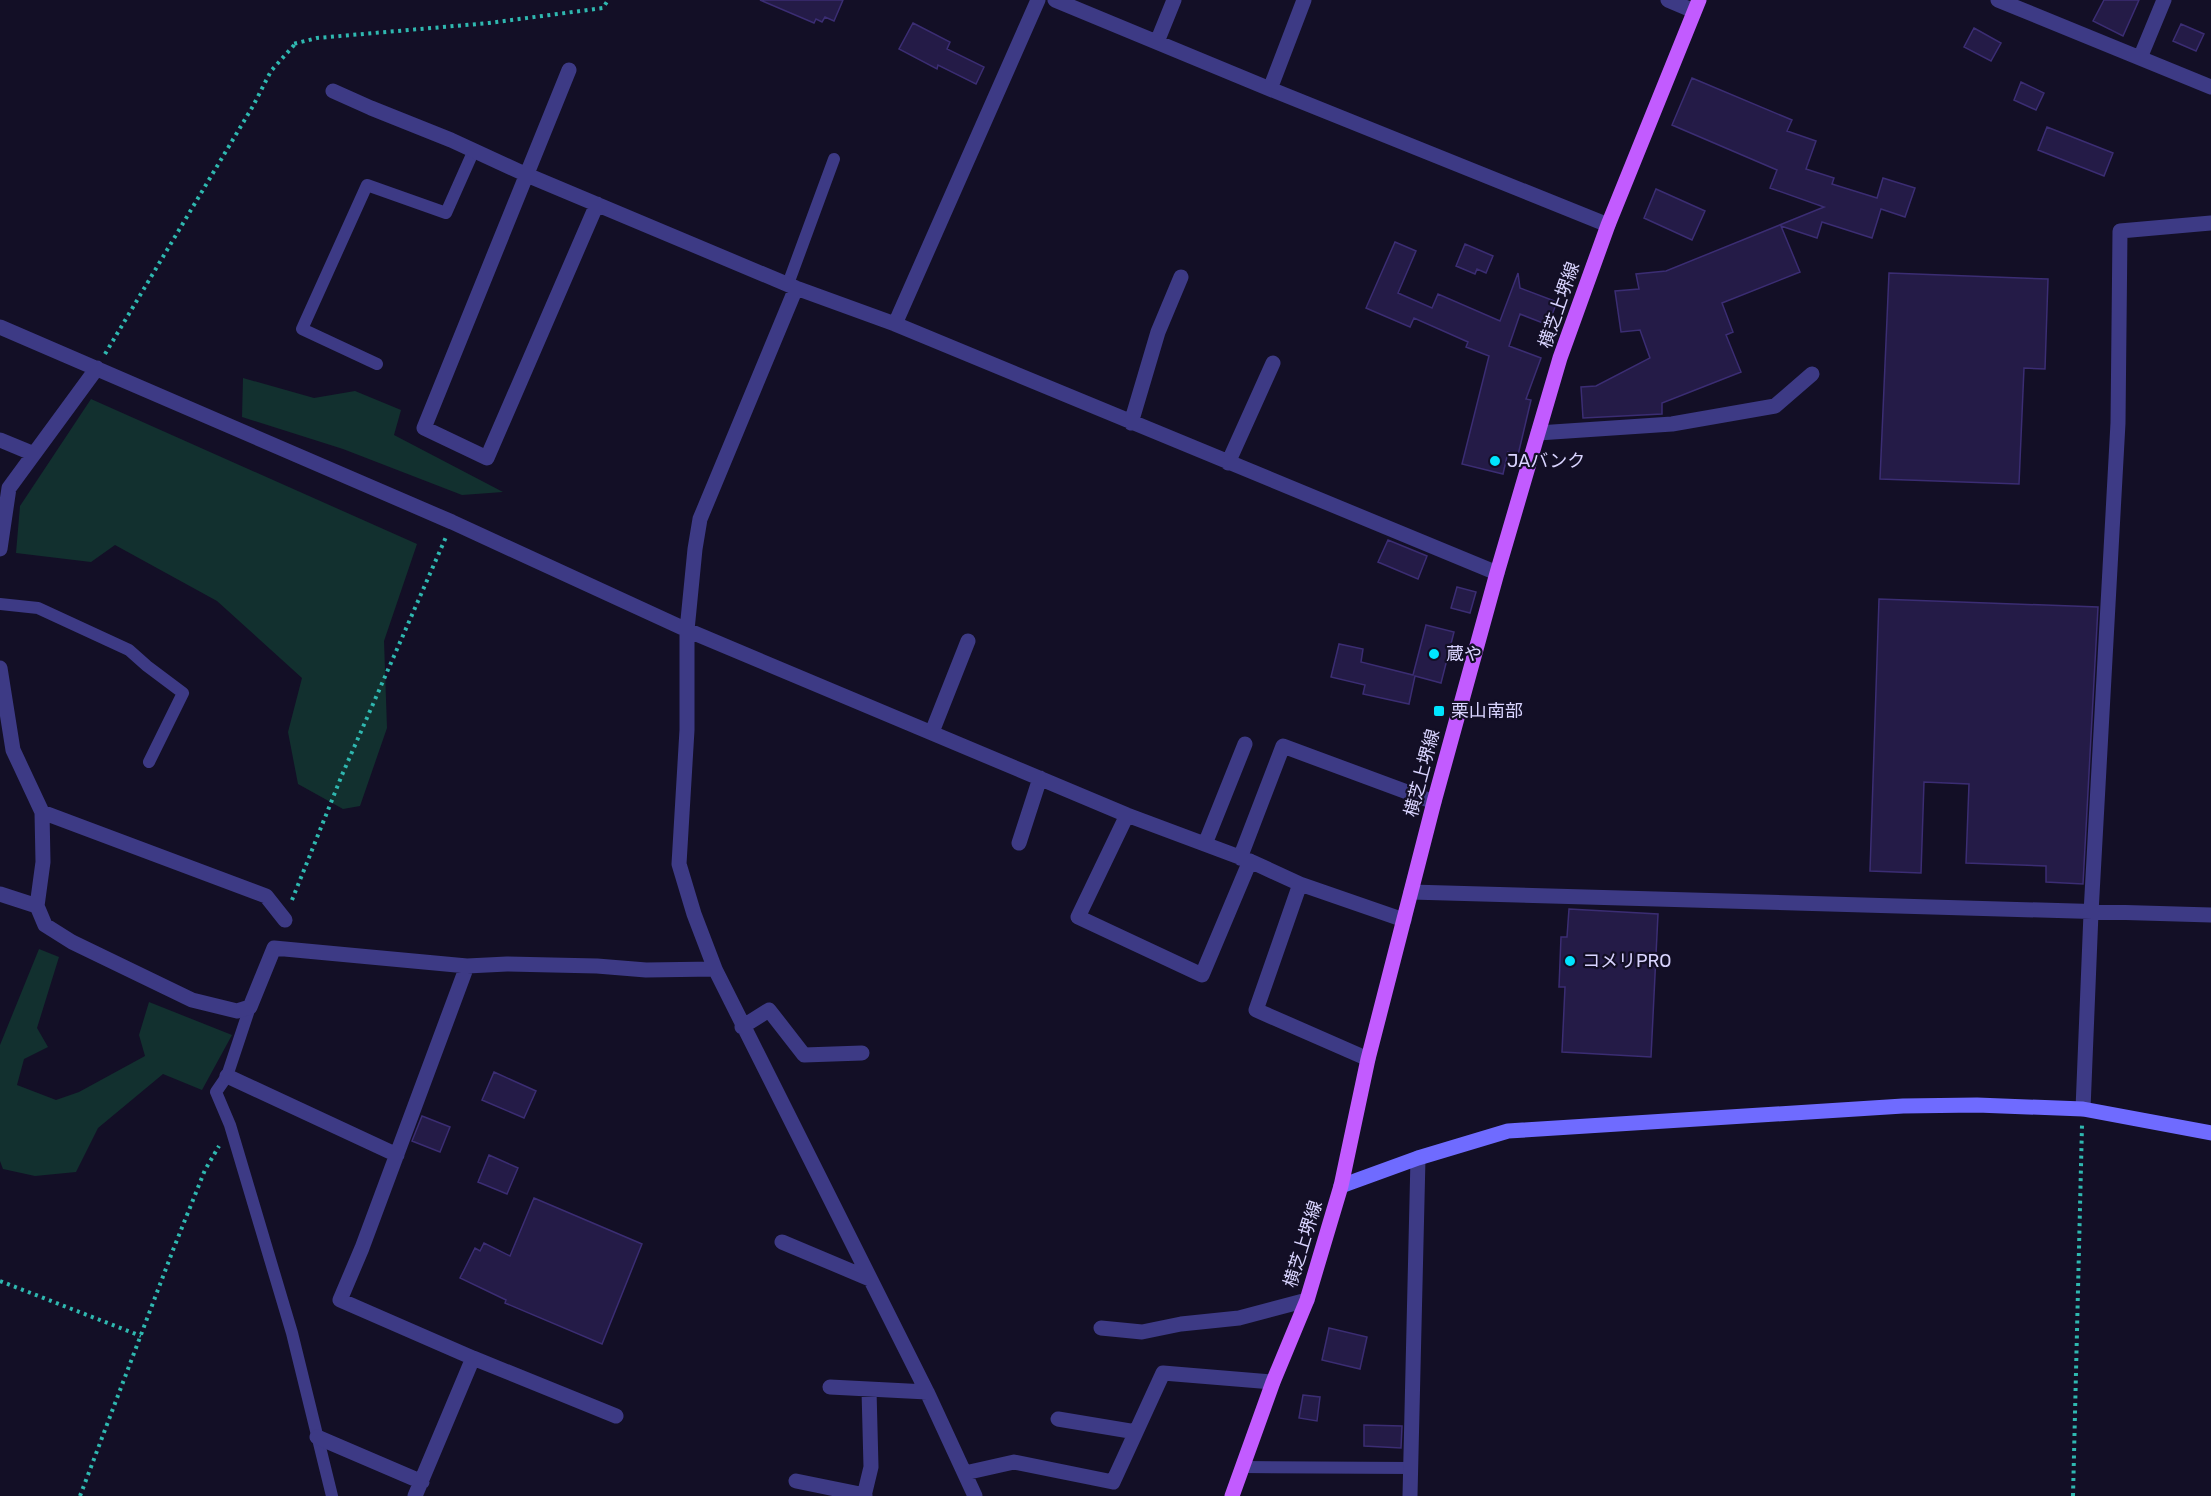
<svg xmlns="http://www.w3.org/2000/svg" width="2211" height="1496" viewBox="0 0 2211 1496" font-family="Rubik,'Noto Sans JP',sans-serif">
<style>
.green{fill:#12302f}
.building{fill:#241b47;stroke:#3b2d73;stroke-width:1.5}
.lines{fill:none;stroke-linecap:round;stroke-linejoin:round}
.path{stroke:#2fb8b0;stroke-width:4;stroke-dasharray:3 4.5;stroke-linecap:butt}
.lane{stroke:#3d3a85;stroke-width:12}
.street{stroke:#3d3a85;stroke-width:15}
.secondary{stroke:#6f6bff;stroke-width:15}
.primary{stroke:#c25bff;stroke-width:15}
.poi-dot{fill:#00e5ff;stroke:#130f26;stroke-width:2}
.labels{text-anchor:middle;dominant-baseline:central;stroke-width:4.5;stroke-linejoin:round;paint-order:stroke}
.street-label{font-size:18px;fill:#d9d4ff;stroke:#130f26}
.poi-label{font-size:18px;fill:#d9d4ff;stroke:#130f26;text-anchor:start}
</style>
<rect width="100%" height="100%" fill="#130f26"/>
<!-- green -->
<path class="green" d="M243,378L314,398L355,391L401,410L394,435L503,492L462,495L343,449L242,417Z
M91,399L417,544L384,641L387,728L360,806L343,809L298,784L288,732L302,678L217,601L115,545L91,562L16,553L20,506Z
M39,949L59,957L37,1028L48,1047L24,1059L17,1085L56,1100L79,1092L145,1056L139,1035L149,1002L232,1035L202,1090L163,1074L98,1128L76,1172L35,1176L3,1169L0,1161V1045Z"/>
<!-- building -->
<path class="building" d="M760,0H843L834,21L825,17L822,22L816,19L814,23Z
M2104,0H2139L2123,36L2093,21Z
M913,23L950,42L947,49L984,67L976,84L938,65L937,69L899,49Z
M2181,24L2204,34L2196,51L2173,41Z
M1974,28L2001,43L1991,61L1964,47Z
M1692,78L1792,120L1787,131L1816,141L1806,169L1834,178L1832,184L1877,198L1883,178L1915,188L1905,217L1881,209L1872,238L1822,222L1817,238L1781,226L1800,272L1722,303L1733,332L1726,335L1741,372L1662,403V414L1583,418L1581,387L1596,386L1650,358L1640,330L1621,332L1615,291L1639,289L1636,274L1666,271L1824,207L1770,188L1777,170L1672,125Z
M2021,82L2044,93L2036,110L2014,100Z
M2047,127L2113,153L2104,176L2038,150Z
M1656,189L1705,211L1692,240L1644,218Z
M1395,242L1416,251L1398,293L1432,308L1438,294L1500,321L1518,273L1520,288L1557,302L1548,325L1520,314L1509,346L1541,358L1526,399L1531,400L1518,455L1508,452L1503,474L1462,464L1489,356L1466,347L1468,342L1414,318L1410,327L1366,308Z
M1465,244L1493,256L1486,273L1477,269L1475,274L1456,266Z
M1889,273L2048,279L2045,369L2024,368L2019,484L1880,479Z
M1388,540L1427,556L1418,579L1378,562Z
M1457,587L1476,592L1470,613L1451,608Z
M1879,599L2098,607L2083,884L2046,882V866L1966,863L1969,784L1924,782L1921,873L1870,871Z
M1426,625L1454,632L1441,683L1415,676L1409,704L1363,694L1365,685L1331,677L1339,644L1363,649L1361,662L1413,675Z
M1569,909L1658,914L1651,1057L1562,1052L1565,987H1559L1561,937H1567Z
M494,1072L536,1091L524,1118L482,1100Z
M422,1116L450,1127L440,1152L412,1141Z
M489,1155L518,1168L507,1194L478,1182Z
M534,1198L642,1244L602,1344L505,1303L506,1300L460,1278L475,1248L480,1251L484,1243L510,1256Z
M1329,1328L1367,1337L1360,1369L1322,1360Z
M1303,1395L1320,1397L1317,1421L1299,1418Z
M1364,1425L1402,1426L1401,1448L1364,1446Z"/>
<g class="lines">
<!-- path -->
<path class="path" d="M105,354L253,106L271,71L295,44H293L317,38L489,23L603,8L608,0
M292,900L342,775L446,537
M0,1281L141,1336
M80,1496L173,1250L205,1170L219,1146
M2073,1496L2082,1125"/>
<!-- lane -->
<path class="lane" d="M788,284L834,159
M377,364L302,329L367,185L446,213L474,150
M0,604L38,608L129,650L147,666L183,693L149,762
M250,1007L227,1076L216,1092L230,1125L292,1333L332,1496
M1242,1467L1411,1468"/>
<!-- street -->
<path class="street" d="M1055,0L1270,89L1608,225
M1668,0L1694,11
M1998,0L2211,87
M1157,42L1174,0
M2140,58L2164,0
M569,70L424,428L487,458L597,204
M1270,89L1304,0
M333,91L371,108L451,140L527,175L796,288L895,324L1497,573
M796,288L700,519L695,549L687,630V730L679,864L694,914L715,969L927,1392L975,1496
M895,324L1038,0
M0,327L452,522L687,630L1127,815L1250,861L1300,884L1404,920
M1131,423L1158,332L1181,277
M1538,433L1672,424L1775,406L1812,374
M0,440L34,454
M1228,463L1273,363
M0,549L9,488L97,368
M0,668L13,750L42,812L43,862L37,906L45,925L72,942L192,1000L237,1011L250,1007L274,948L467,966L507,964L597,966L646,970L715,969
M932,732L968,641
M42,812L266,896L285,920
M1127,815L1078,917L1202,975L1250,861
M1019,843L1040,778
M1205,844L1245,744
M1240,858L1283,746L1434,802
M1300,884L1256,1010L1368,1059
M1411,892L2211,915
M0,894L37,906
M467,966L362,1248L340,1300L473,1358L616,1416
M742,1027L769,1010L804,1055L862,1053
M227,1076L397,1155
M2083,1109L2091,913L2118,423L2120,231L2211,223
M782,1242L870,1279
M1101,1328L1142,1332L1181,1324L1239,1318L1307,1300
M830,1387L927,1392
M1058,1419L1136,1432
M317,1437L422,1482
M965,1473L1014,1462L1113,1482L1163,1373L1273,1382
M796,1481L865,1495
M415,1496L473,1358
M864,1496L871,1467L869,1390
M1410,1496L1418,1158"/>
<!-- secondary -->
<path class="secondary" d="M1341,1186L1418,1158L1508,1131L1903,1106L1977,1105L2083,1109L2211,1133"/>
<!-- primary -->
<path class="primary" d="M1232,1496L1273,1382L1307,1300L1341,1186L1368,1059L1434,802L1497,573L1560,358L1608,225L1699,0"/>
</g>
<!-- markers -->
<g class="poi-dot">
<circle cx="1495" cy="461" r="6"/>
<circle cx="1434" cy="654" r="6"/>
<rect x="1433" y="705" width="12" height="12" rx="3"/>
<circle cx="1570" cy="961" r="6"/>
</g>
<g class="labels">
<!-- street labels -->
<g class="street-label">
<text transform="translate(1559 305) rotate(-71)">横芝上堺線</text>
<text transform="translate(1422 773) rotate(-75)">横芝上堺線</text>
<text transform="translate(1303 1244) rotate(-73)">横芝上堺線</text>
</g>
<!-- poi labels -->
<g class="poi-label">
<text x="1507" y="461">JAバンク</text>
<text x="1446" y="654">蔵や</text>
<text x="1451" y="711">栗山南部</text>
<text x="1582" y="961">コメリPRO</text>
</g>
</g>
</svg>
